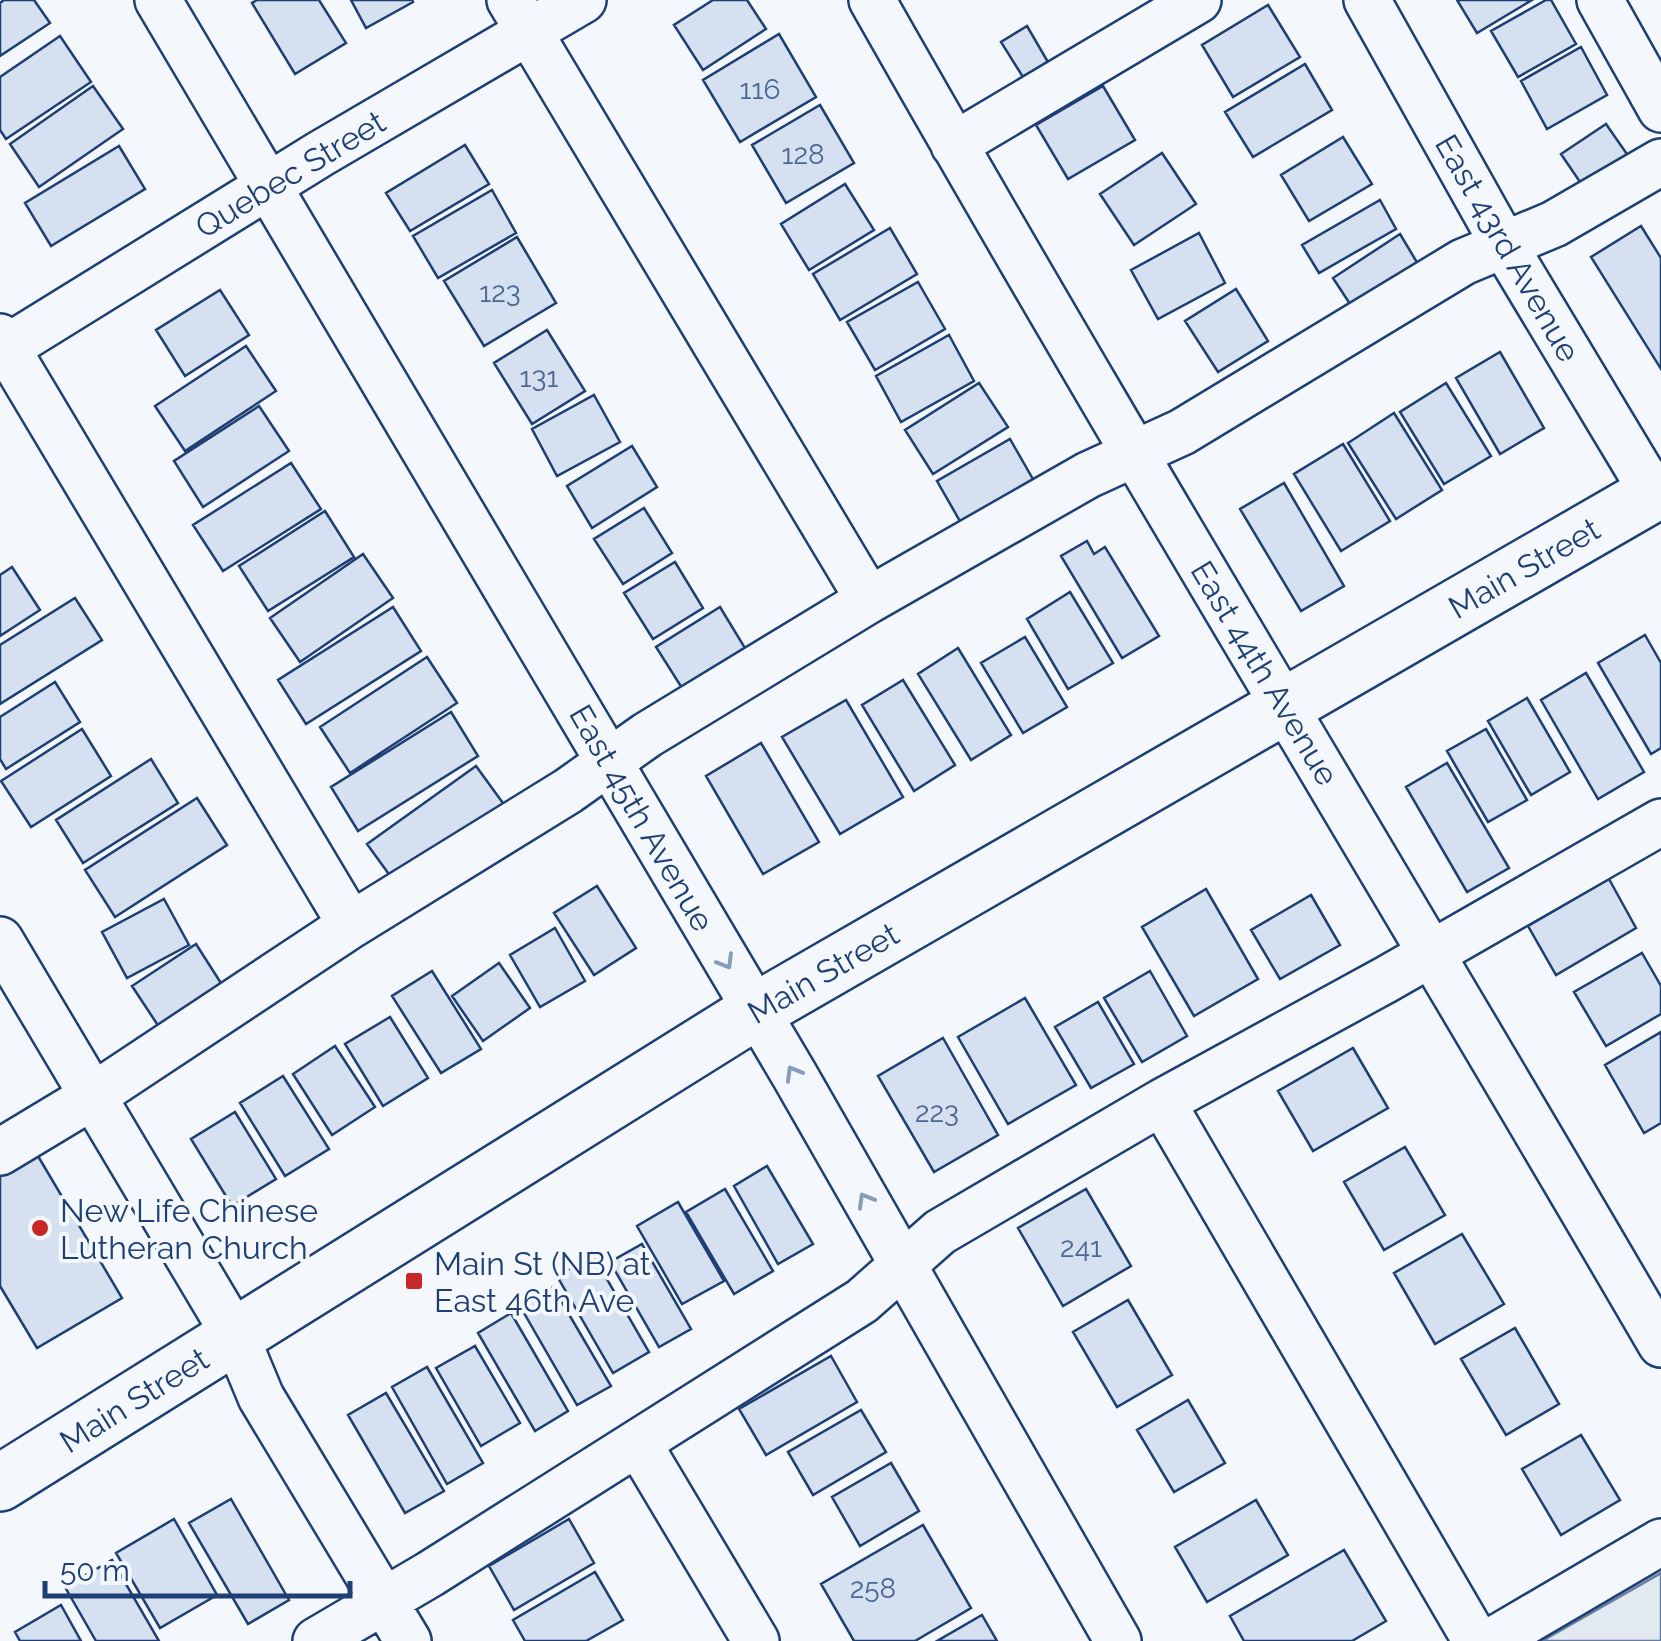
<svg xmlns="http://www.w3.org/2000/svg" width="1661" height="1641" viewBox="0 0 1661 1641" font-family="Raleway,sans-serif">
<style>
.green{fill:#e3e9f0;stroke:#687fa3;stroke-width:2.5}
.building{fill:#d5e0f0;stroke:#1d3f73;stroke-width:2.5}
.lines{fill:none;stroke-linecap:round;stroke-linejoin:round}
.minor-casing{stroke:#1d3f73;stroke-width:50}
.major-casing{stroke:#1d3f73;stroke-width:60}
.minor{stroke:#f4f7fb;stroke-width:45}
.major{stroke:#f4f7fb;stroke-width:55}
.oneway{stroke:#889bb7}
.poi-dot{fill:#c62828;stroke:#f4f7fb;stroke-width:4}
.labels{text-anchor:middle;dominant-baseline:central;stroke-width:8;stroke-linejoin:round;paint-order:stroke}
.number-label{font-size:28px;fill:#4b6792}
.street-label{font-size:32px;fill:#1d3f73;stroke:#f4f7fb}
.poi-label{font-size:32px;fill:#1d3f73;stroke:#f4f7fb;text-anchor:start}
</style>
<rect width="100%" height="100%" fill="#f4f7fb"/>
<!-- green -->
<path class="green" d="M1661,1573V1641H1542Z"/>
<!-- building -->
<path class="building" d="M4,0H34L50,23L0,56V3Z
M257,0H319L346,43L295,74L252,3Z
M351,0H412L413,2L366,28Z
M713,0H747L766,29L703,70L674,25Z
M1457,0H1532L1477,33Z
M1546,0H1551L1576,44L1518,77L1491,31Z
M1268,5L1300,57L1233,97L1202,45Z
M1027,26L1048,62L1023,77L1001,42Z
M779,34L816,97L740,142L703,80Z
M60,36L91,82L6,139L0,130V77Z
M1581,47L1607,95L1547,129L1521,81Z
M1305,64L1332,110L1253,157L1225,112Z
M93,86L123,129L39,187L10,144Z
M1103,86L1135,140L1068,179L1036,125Z
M820,105L854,163L786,203L752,145Z
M1606,124L1629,157L1580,182L1561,154Z
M1343,137L1372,184L1309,221L1281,175Z
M465,145L489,184L410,231L386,193Z
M119,146L145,189L51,246L25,203Z
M1162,153L1196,204L1134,245L1100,194Z
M845,184L874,230L809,270L781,224Z
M492,190L516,233L438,278L413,236Z
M1380,200L1396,229L1319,273L1302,245Z
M1641,226L1661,258V369L1591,257Z
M890,228L917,274L840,320L813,274Z
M1199,233L1225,283L1158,319L1131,270Z
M1400,234L1418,264L1352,307L1333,278Z
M517,237L556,303L484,346L444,281Z
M918,282L945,329L875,370L847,322Z
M1236,289L1268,341L1218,372L1185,321Z
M220,290L249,335L185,376L156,330Z
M547,330L585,391L532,424L494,363Z
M949,335L974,381L901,422L876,376Z
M246,346L276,391L185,451L155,406Z
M1500,352L1544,428L1500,454L1456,378Z
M979,383L1008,427L933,474L905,430Z
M1446,383L1491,456L1444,484L1400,412Z
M594,395L620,442L557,476L532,429Z
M259,406L289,451L203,507L174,461Z
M1394,413L1442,490L1396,519L1348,443Z
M1010,439L1034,481L961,523L937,481Z
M1343,444L1390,521L1341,551L1294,474Z
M632,446L657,487L592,528L567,486Z
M291,463L321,509L223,571L193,525Z
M1284,483L1344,586L1301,611L1240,509Z
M644,508L672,553L623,584L594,539Z
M325,511L354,557L268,611L239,566Z
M1087,541L1094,554L1105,547L1159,636L1122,658L1061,556Z
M363,554L393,598L300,662L270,618Z
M675,562L703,608L653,639L624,593Z
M12,567L40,610L0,636V575Z
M1070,592L1113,663L1068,689L1027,619Z
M75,598L102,640L0,704V645Z
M393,607L421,651L306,724L278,680Z
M720,607L745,648L682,688L656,647Z
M1645,635L1661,663V748L1651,754L1598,663Z
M1025,637L1067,707L1023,733L981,663Z
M958,648L1011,735L971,760L918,674Z
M427,657L457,703L350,773L320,727Z
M1586,673L1644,772L1598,799L1541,700Z
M903,680L955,765L914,791L862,705Z
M55,682L80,722L6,769L0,759V717Z
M1527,698L1570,772L1531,795L1488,721Z
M846,700L903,797L840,834L782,737Z
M451,712L478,756L358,831L331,787Z
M82,729L111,776L31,827L1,781Z
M1486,729L1527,800L1488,822L1447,751Z
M761,743L819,842L763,874L706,776Z
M151,759L178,803L83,863L56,820Z
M1447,763L1509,868L1467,892L1406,787Z
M476,766L508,810L399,888L367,844Z
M197,798L227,845L115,917L85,870Z
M1609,879L1636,928L1556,975L1528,926Z
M597,886L636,948L594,975L554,913Z
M1206,889L1258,979L1194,1016L1142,927Z
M1311,895L1340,945L1280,979L1251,930Z
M164,899L189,945L127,978L102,932Z
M555,928L585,981L540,1007L510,955Z
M196,944L226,991L163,1033L132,986Z
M1642,953L1661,986V1014L1606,1046L1574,992Z
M499,963L530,1008L483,1041L452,996Z
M432,971L481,1049L441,1073L392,996Z
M1150,971L1187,1036L1142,1062L1104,998Z
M1025,998L1076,1085L1008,1124L958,1037Z
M1098,1002L1134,1064L1091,1088L1055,1027Z
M390,1017L428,1078L383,1106L345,1044Z
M1661,1032V1123L1644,1133L1605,1065Z
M943,1038L998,1135L934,1172L878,1076Z
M335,1046L375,1107L332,1135L293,1074Z
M1353,1048L1388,1108L1313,1151L1278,1091Z
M283,1076L329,1149L285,1176L240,1103Z
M235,1112L276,1179L232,1206L191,1139Z
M1405,1147L1445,1215L1384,1250L1344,1182Z
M35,1151L122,1298L37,1348L0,1286V1171Z
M767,1166L813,1244L778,1264L734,1186Z
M725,1189L773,1271L734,1294L686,1212Z
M1086,1189L1131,1266L1063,1306L1018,1228Z
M678,1202L724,1281L682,1304L637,1226Z
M1462,1234L1504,1304L1435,1344L1394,1273Z
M642,1244L691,1329L659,1347L610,1262Z
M593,1255L649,1352L613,1373L557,1276Z
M553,1287L611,1386L577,1405L520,1306Z
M1128,1300L1172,1375L1117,1407L1073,1332Z
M511,1313L568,1411L535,1431L478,1333Z
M1515,1328L1559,1404L1506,1435L1461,1359Z
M475,1346L520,1423L481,1446L436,1368Z
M831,1356L857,1402L766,1455L739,1409Z
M427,1367L483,1463L447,1484L392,1387Z
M386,1393L444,1491L405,1513L348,1415Z
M1188,1400L1225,1463L1174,1492L1137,1430Z
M861,1410L886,1452L813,1495L788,1452Z
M1581,1435L1620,1500L1561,1535L1522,1469Z
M891,1463L919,1511L860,1546L832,1497Z
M231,1499L289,1600L248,1624L189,1523Z
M1256,1500L1288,1555L1207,1602L1175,1547Z
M174,1519L217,1595L160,1628L116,1553Z
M569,1519L594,1563L514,1610L489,1566Z
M923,1525L971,1608L915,1641H854L821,1584Z
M1344,1550L1386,1621L1352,1641H1244L1230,1616Z
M112,1560L159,1641H96L65,1587Z
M595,1572L623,1620L586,1641H525L513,1620Z
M61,1605L81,1641H20L15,1632Z
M982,1615L997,1641H937Z"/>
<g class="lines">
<!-- minor casing -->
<g class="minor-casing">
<path id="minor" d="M158,0L795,1076L1118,1641
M510,0L869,600
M872,0C1128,452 1400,895 1661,1344
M1367,0L1504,245L1653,493
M1600,0L1661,109
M954,145L1198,0
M0,337L351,925
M0,352L320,154L583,0
M0,940L236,1337L261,1397L408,1641
M1162,1102L1476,1641
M0,1152L93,1096L351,925L568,791L647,735L869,600L1088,475L1182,432L1463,262L1554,224L1661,162
M638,1443L756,1641
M316,1641L430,1574L862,1301L940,1232L1162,1102L1387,979L1661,822
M1492,1641L1661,1542"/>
</g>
<!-- major casing -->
<g class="major-casing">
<path id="major" d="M0,1483L756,1011L1661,489"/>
</g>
<!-- minor -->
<use href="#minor" class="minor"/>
<!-- major -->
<use href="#major" class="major"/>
</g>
<!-- one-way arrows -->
<defs><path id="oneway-chevron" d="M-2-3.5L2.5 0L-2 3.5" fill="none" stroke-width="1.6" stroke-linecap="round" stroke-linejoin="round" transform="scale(2.5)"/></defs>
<g class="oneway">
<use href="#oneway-chevron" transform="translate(726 962) rotate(59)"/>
<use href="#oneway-chevron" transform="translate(793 1073) rotate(-120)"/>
<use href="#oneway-chevron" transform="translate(865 1200) rotate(-120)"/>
</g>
<!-- markers -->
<g class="poi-dot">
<circle cx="40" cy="1228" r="10"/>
<rect x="404" y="1271" width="20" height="20" rx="5"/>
</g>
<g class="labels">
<!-- number labels -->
<g class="number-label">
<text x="760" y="89">116</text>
<text x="803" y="154">128</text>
<text x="500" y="292">123</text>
<text x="539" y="377">131</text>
<text x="937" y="1112">223</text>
<text x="1081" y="1247">241</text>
<text x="873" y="1588">258</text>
</g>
<!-- street labels -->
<g class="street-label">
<text transform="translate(290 174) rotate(-31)">Quebec Street</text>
<text transform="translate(1508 248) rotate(60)">East 43rd Avenue</text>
<text transform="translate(1524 568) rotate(-30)">Main Street</text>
<text transform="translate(1265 673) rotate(59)">East 44th Avenue</text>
<text transform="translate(642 818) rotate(60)">East 45th Avenue</text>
<text transform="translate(823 973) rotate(-30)">Main Street</text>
<text transform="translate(134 1400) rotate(-32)">Main Street</text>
</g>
<!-- poi labels -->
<g class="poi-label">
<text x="60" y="1210">New Life Chinese<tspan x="60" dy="37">Lutheran Church</tspan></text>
<text x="434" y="1263">Main St (NB) at<tspan x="434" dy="37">East 46th Ave</tspan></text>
</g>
</g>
<!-- scale -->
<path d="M45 1581v15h305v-15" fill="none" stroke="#1d3f73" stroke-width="5"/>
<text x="60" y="1581" font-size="30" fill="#1d3f73" stroke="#f4f7fb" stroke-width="8" paint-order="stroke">50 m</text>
</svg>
